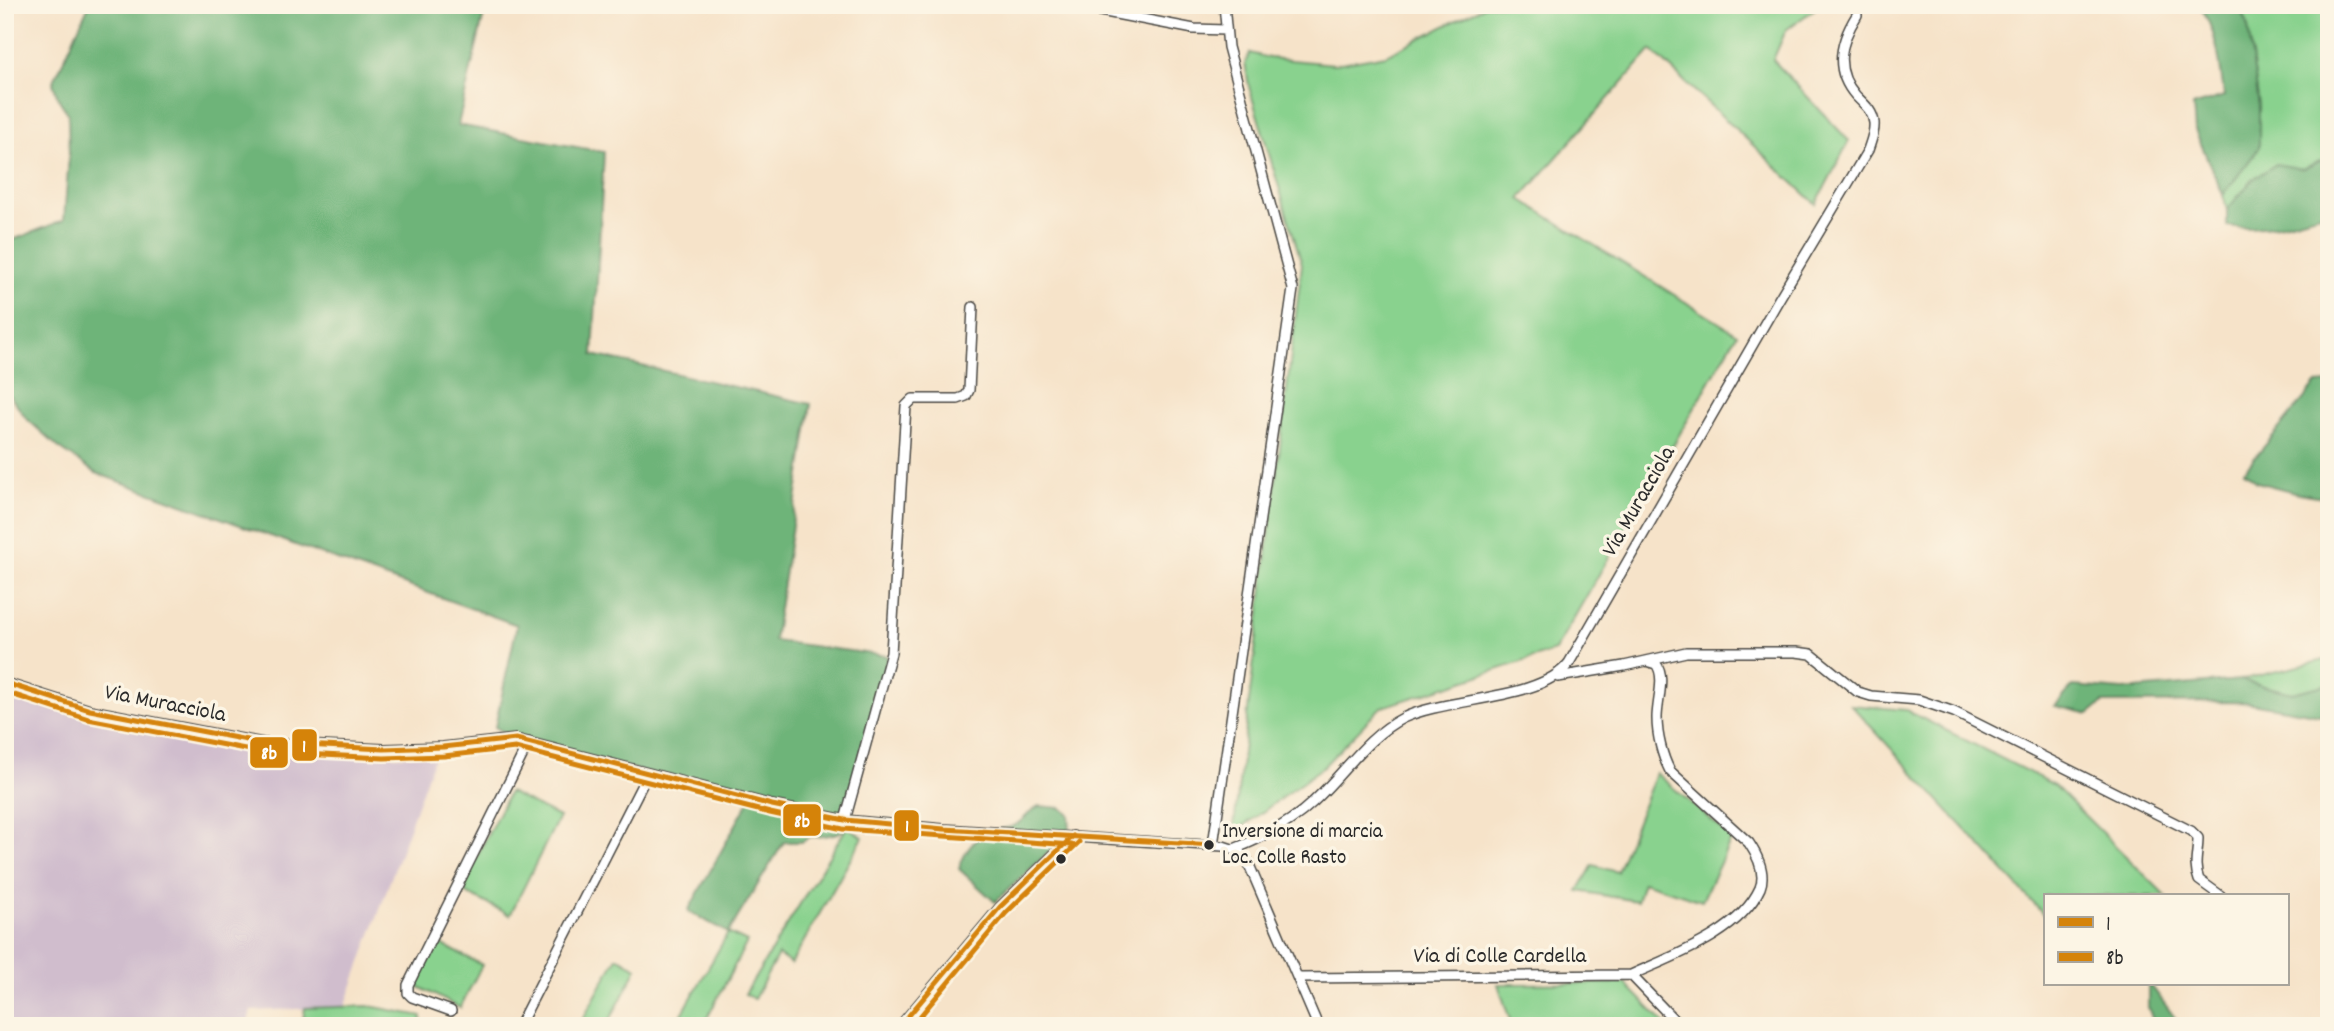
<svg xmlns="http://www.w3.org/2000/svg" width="2334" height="1031" viewBox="0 0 2334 1031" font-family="Dekko,sans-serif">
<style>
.industrial{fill:#d0bdcd}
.green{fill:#89d28e;stroke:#5a7e5c;stroke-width:2}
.forest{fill:#6eb479;stroke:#4c7052;stroke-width:2}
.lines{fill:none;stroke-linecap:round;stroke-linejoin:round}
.minor-casing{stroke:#494743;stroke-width:12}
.minor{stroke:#fff;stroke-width:9}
.bus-1-casing{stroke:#fcf5e5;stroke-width:10}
.bus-2-casing{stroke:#fcf5e5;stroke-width:10}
.bus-1{stroke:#d58309;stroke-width:5}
.bus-2{stroke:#d58309;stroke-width:5}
.bus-dot{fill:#2b2b2b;stroke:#fcf5e5;stroke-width:2.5}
.labels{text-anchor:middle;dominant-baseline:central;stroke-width:7;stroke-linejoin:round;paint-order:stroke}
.bus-label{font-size:21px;fill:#2b2b2b;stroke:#fcf5e5;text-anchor:start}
.street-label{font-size:23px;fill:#2b2b2b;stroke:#fcf5e5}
.line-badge{stroke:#fcf5e5;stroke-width:2.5}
.badge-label{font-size:19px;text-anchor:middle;font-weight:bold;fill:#fff}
</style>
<rect width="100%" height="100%" fill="#fcf5e5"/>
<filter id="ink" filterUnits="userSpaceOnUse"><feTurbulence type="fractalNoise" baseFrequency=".0143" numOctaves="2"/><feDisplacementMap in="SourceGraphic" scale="14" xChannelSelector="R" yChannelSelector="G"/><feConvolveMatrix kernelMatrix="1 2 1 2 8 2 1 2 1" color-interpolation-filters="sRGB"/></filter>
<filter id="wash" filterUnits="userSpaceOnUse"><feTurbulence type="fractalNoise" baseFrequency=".00686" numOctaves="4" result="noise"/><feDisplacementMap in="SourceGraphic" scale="28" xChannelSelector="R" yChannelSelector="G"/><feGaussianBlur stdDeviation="1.57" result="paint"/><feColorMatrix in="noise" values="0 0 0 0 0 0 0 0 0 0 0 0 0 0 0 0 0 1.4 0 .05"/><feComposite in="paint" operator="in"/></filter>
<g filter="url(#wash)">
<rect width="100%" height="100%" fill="#f6e3c9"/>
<!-- industrial -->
<path class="industrial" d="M5,690L84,715L256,749L385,756L435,755L345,1007L251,1011L247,1026H5Z"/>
<!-- green -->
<path class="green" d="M1487,5H1820L1786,30L1773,60L1849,141L1816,204L1651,50L1520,199L1737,334L1555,651L1380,708L1323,767L1233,834L1302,264L1249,87L1245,63L1250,53L1269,58L1335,64L1386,55Z
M2238,5H2329V164L2320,161L2303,169L2276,165L2253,179L2227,210L2223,195L2259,148V106L2248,27Z
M2329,659V684L2292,693L2240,680Z
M1851,705L1906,710L2054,785L2166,896H2045V916Z
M1656,773L1732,838L1702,901L1643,882L1637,901L1578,891L1593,865L1617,872Z
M509,792L559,817L510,915L460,890Z
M847,827L863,837L791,964L778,955L754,999L745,994Z
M728,933L747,942L703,1026H683L677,1023Z
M437,942L482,965L460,1008L415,985Z
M617,957L637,968L607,1026H579Z
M1625,983L1667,1026H1512L1498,984Z
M369,1006L422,1016L421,1026H302L305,1008Z"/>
<!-- forest -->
<path class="forest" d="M89,5H486L458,125L604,152L593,355L811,404L774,641L888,656L846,820L847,827L838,833L825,836L810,837L802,842H784L728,933L688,911L750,799L516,739L495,727L517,625L96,473L58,447L26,418L5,389V243L64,220L69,156L68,114L58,98L53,83Z
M2199,5H2238L2248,27L2259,106V148L2223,195L2195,130L2193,106L2224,96C2220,65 2218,32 2199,5Z
M2320,161L2329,164V212C2289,221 2270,232 2227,226V210L2253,179L2276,164L2303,169Z
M2329,383V498L2298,493L2257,482L2244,471L2316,384Z
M2240,680L2292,693L2329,684V714L2320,715L2245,702L2103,703L2089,714L2055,706L2073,686L2123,690Z
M1039,806L1061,808L1069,814L1070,832L995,902L959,869C964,853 973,838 990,832C998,829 1009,829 1017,824C1025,819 1029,811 1039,806Z
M2148,984H2150L2181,1026H2155L2148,1007Z"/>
</g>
<g filter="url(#ink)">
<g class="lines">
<!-- minor casing -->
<g class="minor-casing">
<path id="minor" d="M1069,5L1194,29L1225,30
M1558,677L1624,666L1686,652H1796L1811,654L1858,692L1871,696L1919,700L1954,712L2191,831L2198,838C2198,854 2193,864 2199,880L2221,896
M5,683L90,710L263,743L384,749L443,747L516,739L772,805L845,820L944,829L1223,846L1238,851L1247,860L1318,1026
M845,820L891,653L906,406L913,399H958L966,396L969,390L973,307
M1213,845L1293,289L1228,47L1224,5
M1234,849C1262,838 1291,823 1313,802C1342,776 1367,736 1403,718C1447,697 1540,701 1569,663L1779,299L1868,150C1871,141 1875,132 1874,123C1873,111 1864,104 1856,96C1833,70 1840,42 1857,15
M1631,975C1673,956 1740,933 1760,888C1766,873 1757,855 1749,843L1670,771C1662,756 1657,735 1657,718C1657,701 1666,676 1656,664L1646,661
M1299,978L1631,975L1680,1026
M451,1011L412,997L408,993V985L529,742
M519,1026L648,773
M900,1026L1000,907L1073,836"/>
</g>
<!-- minor -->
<use href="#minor" class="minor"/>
<!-- bus-1 casing -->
<g class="bus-1-casing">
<path id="bus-1" d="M5,683L90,710L263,743L384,749L443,747L516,739L772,805L845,820L944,829L1213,845
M900,1026L1000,907L1073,836"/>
</g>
<!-- bus-2 casing -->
<g class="bus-2-casing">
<path id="bus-2" d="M5,692L88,719L261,752L384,758L444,756L515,748L770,813L843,829L1072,845
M912,1026L1006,913L1079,842"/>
</g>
<!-- bus-1 -->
<use href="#bus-1" class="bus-1"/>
<!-- bus-2 -->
<use href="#bus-2" class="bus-2"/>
</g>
</g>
<!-- markers -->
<g class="bus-dot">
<circle cx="1209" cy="845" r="6"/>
<circle cx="1061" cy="859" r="6"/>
</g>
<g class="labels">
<!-- bus labels -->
<g class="bus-label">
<text x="1222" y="833">Inversione di marcia<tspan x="1222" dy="26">Loc. Colle Rasto</tspan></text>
</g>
<!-- street labels -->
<g class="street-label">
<text transform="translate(1640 502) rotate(-60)">Via Muracciola</text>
<text transform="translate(165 705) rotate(11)">Via Muracciola</text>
<text x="1500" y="957">Via di Colle Cardella</text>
</g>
</g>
<g class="line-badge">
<rect x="291" y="728" width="27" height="34" rx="7" fill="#d58309"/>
<rect x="249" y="736" width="40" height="33" rx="7" fill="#d58309"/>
<rect x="782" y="803" width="40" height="34" rx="7" fill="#d58309"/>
<rect x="893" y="809" width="27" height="33" rx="7" fill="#d58309"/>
</g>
<g class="badge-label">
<text x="304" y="752">1</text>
<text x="269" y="759">8b</text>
<text x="802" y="827">8b</text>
<text x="907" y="832">1</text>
</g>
<!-- margin -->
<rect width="2334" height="1031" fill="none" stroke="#fcf5e5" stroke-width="28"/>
<!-- legend -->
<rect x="2044" y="894" width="245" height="91" fill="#fcf5e5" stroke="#a8a49b" stroke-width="2"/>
<rect x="2058" y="917" width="35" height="10" fill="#d58309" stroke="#a8a49b" stroke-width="2"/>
<text x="2106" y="930" font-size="21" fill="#2b2b2b">1</text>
<rect x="2058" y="952" width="35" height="10" fill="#d58309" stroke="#a8a49b" stroke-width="2"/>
<text x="2106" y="964" font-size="21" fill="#2b2b2b">8b</text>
</svg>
